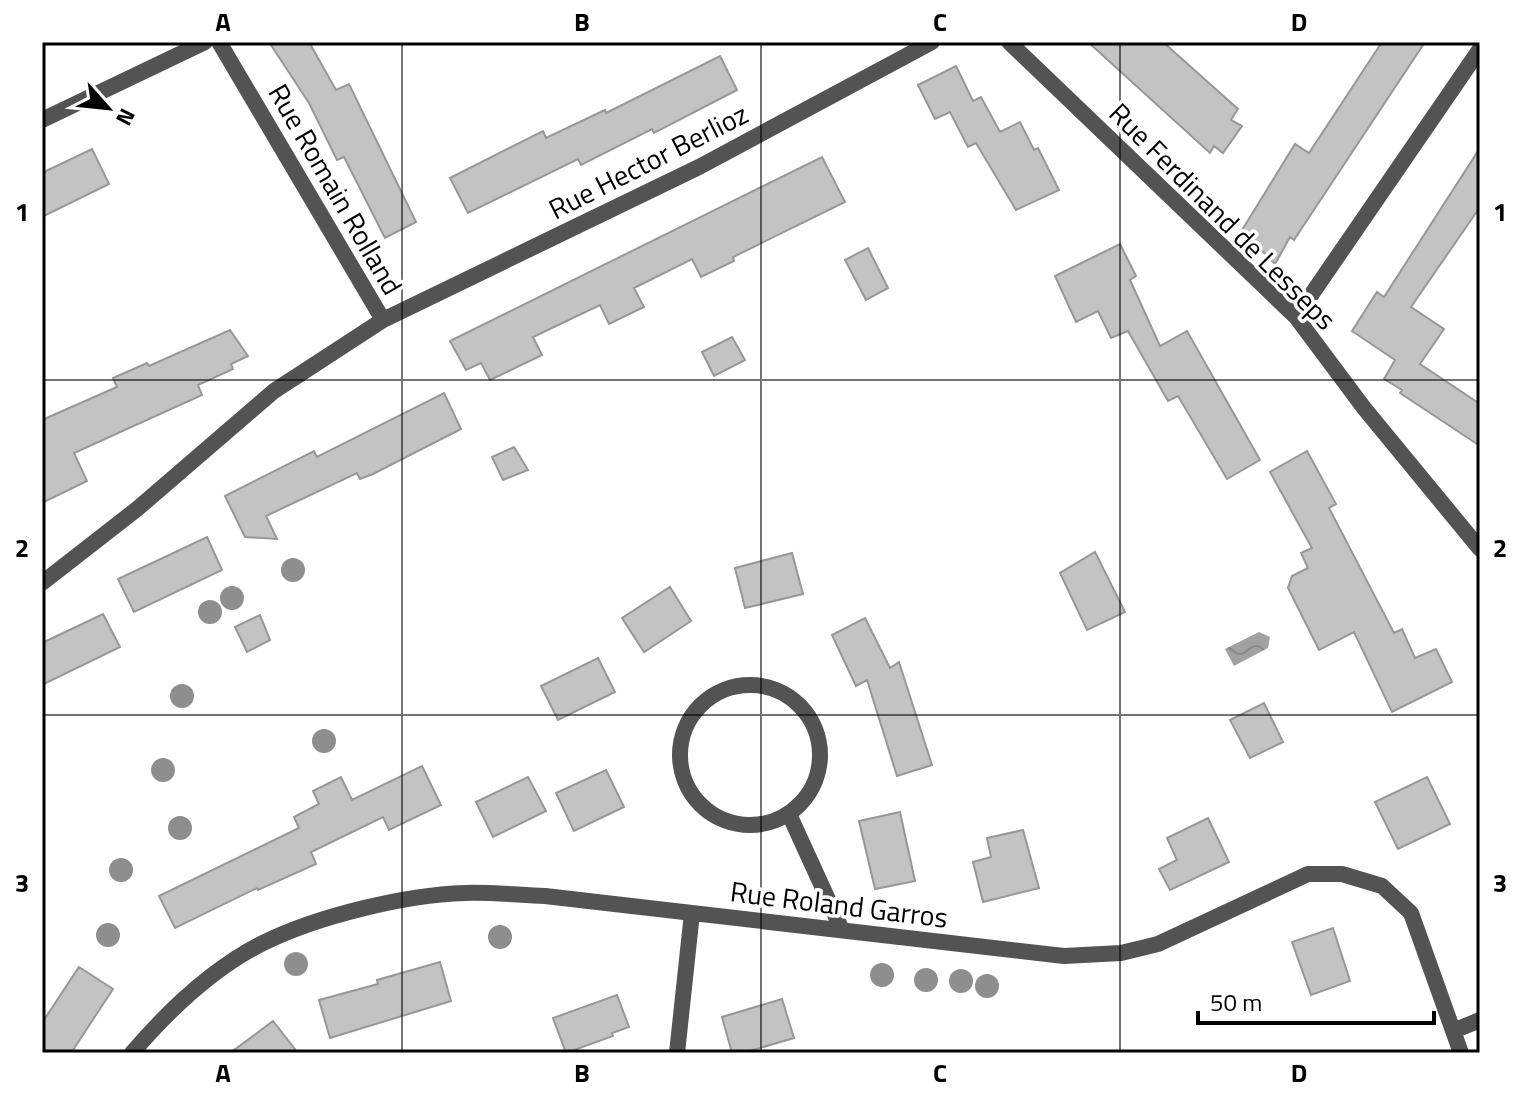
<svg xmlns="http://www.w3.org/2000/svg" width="1522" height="1095" viewBox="0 0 1522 1095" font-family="'Titillium Web',sans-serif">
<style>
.water{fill:url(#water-waves)}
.building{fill:#c3c3c3;stroke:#979797;stroke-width:2}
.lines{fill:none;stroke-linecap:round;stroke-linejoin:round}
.minor{stroke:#535353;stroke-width:16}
.tree{fill:#8e8e8e}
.grid{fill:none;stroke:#000;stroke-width:2;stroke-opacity:0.55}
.labels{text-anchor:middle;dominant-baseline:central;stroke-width:7;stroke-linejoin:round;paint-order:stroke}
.street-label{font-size:28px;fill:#000;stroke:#fff}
.neatline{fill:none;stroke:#000;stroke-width:3}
.grid-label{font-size:26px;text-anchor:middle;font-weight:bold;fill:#000}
</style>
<defs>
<pattern id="water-waves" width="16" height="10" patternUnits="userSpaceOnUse" patternTransform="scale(2)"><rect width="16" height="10" fill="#a1a1a1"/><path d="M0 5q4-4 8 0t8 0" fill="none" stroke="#898989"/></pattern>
</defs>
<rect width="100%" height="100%" fill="#fff"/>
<!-- water -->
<path class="water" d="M1259,632L1270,637L1268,648L1234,666L1225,649Z"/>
<!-- building -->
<path class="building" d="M269,42H309L336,90L349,84L416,222L385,238L344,157L337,160L309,103Z
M1088,42H1163L1238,109L1231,120L1242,126L1223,153L1214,146L1210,153Z
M1382,42H1425L1294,240L1290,237L1275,264L1242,230L1295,144L1309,153Z
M720,56L737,90L654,133L652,129L581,165L578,159L468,213L450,178L543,131L546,138L605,110L606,113Z
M956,66L973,101L981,97L1000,132L1020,122L1034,150L1038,148L1059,190L1016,210L976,143L968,147L950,112L935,119L918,85Z
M1480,148V207L1411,307L1444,329L1420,364L1480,404V446L1400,393L1402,390L1384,379L1395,360L1352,331L1377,292L1384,297Z
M92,149L109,184L42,217V173Z
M822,157L845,202L733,257L734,261L701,277L692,259L634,288L644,307L609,324L600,305L533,337L542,355L490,380L481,363L466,370L450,341Z
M1120,244L1136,276L1130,280L1160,346L1187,331L1260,460L1227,479L1178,396L1168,401L1128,331L1111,338L1098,311L1076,322L1055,276Z
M868,248L888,288L866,300L845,260Z
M230,330L248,356L231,364L233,369L198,385L202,395L74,453L87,481L42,503V420L117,387L113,378L147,363L149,366Z
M732,337L745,360L714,376L702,352Z
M444,393L461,429L373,474L360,479L357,473L266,516L277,539L245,537L225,496L314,451L317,457Z
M514,447L528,470L503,480L492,457Z
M1307,451L1336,504L1329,508L1394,633L1402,629L1415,658L1436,649L1452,682L1392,712L1354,632L1319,650L1288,588L1292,576L1308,568L1301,553L1312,548L1270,472Z
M207,537L222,570L134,612L118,579Z
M1095,552L1125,612L1087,630L1060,573Z
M792,553L803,594L745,608L735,568Z
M670,587L691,621L644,652L622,618Z
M103,614L120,647L42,685V643Z
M260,615L270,640L247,652L235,627Z
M865,618L890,668L899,662L932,765L897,776L867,680L856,686L832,635Z
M598,658L615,692L558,720L541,686Z
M1264,703L1283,742L1250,758L1230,720Z
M422,766L441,805L389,830L383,817L311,852L316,864L258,890L257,888L175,928L159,896L299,828L294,817L319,804L313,791L341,777L352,800Z
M606,770L624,807L574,831L556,793Z
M528,777L546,811L493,837L476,802Z
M1427,777L1450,824L1398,849L1375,802Z
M900,812L915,881L875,889L859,821Z
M1208,818L1229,862L1170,890L1159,869L1177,860L1167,838Z
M1023,830L1039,888L983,902L973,862L991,857L987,838Z
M1333,928L1350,981L1311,995L1292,942Z
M440,962L451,1001L330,1038L319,1000L378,984L377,980Z
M79,967L113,989L71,1053H42V1023Z
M617,995L629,1027L612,1033L613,1036L566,1053L553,1018Z
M782,999L794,1038L743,1053H732L722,1017Z
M273,1021L298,1053H230Z"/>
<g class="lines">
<!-- minor -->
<path class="minor" d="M219,42L383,320
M1009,42L1296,317L1364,408L1480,549
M42,120L205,42
M1296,317L1480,49
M42,583L137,509L274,391L383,320L699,167L932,42
M680 755a70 70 0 1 1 140 0a70 70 0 1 1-140 0Z
M789,814L842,930
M1453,1031L1480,1020
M132,1053C168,1011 213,968 263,943C318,916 404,895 465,893C491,892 518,895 545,896L1064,956L1121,953L1158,944L1308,874H1342L1382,886L1411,913L1461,1053
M677,1053L692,913"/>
</g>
<!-- trees -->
<g class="tree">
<circle cx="293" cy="570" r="12"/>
<circle cx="232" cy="598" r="12"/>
<circle cx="210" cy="612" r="12"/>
<circle cx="182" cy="696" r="12"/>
<circle cx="324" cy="741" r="12"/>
<circle cx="163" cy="770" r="12"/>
<circle cx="180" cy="828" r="12"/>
<circle cx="121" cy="870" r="12"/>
<circle cx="108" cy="935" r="12"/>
<circle cx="500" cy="937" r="12"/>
<circle cx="296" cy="964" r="12"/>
<circle cx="882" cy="975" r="12"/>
<circle cx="926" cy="980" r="12"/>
<circle cx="961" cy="981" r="12"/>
<circle cx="987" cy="986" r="12"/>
</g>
<!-- grid -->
<path class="grid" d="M402,42V1053M761,42V1053M1120,42V1053M42,380H1480M42,715H1480"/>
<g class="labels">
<!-- street labels -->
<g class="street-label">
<text transform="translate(648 161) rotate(-27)">Rue Hector Berlioz</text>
<text transform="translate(336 189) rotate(60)">Rue Romain Rolland</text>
<text transform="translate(1223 216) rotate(45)">Rue Ferdinand de Lesseps</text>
<text transform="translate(839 904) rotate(7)">Rue Roland Garros</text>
</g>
</g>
<!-- border -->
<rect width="1522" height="1095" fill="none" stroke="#ffffff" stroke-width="88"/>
<!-- north arrow -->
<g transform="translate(108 108) rotate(117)" stroke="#ffffff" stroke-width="6" paint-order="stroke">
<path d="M0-6L14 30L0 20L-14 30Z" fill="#000000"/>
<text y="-12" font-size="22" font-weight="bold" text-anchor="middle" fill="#000000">N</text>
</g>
<!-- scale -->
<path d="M1198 1011v12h236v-12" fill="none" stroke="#000000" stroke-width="4"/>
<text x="1210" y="1011" font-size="24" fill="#000000" stroke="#ffffff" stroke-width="6" paint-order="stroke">50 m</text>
<rect x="44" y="44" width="1434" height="1007" class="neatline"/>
<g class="grid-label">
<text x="223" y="31">A</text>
<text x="582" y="31">B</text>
<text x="940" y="31">C</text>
<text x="1299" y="31">D</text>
<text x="22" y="221">1</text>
<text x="1500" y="221">1</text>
<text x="22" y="557">2</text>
<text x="1500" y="557">2</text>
<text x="22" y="892">3</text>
<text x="1500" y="892">3</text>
<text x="223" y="1082">A</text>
<text x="582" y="1082">B</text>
<text x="940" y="1082">C</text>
<text x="1299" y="1082">D</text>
</g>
</svg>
